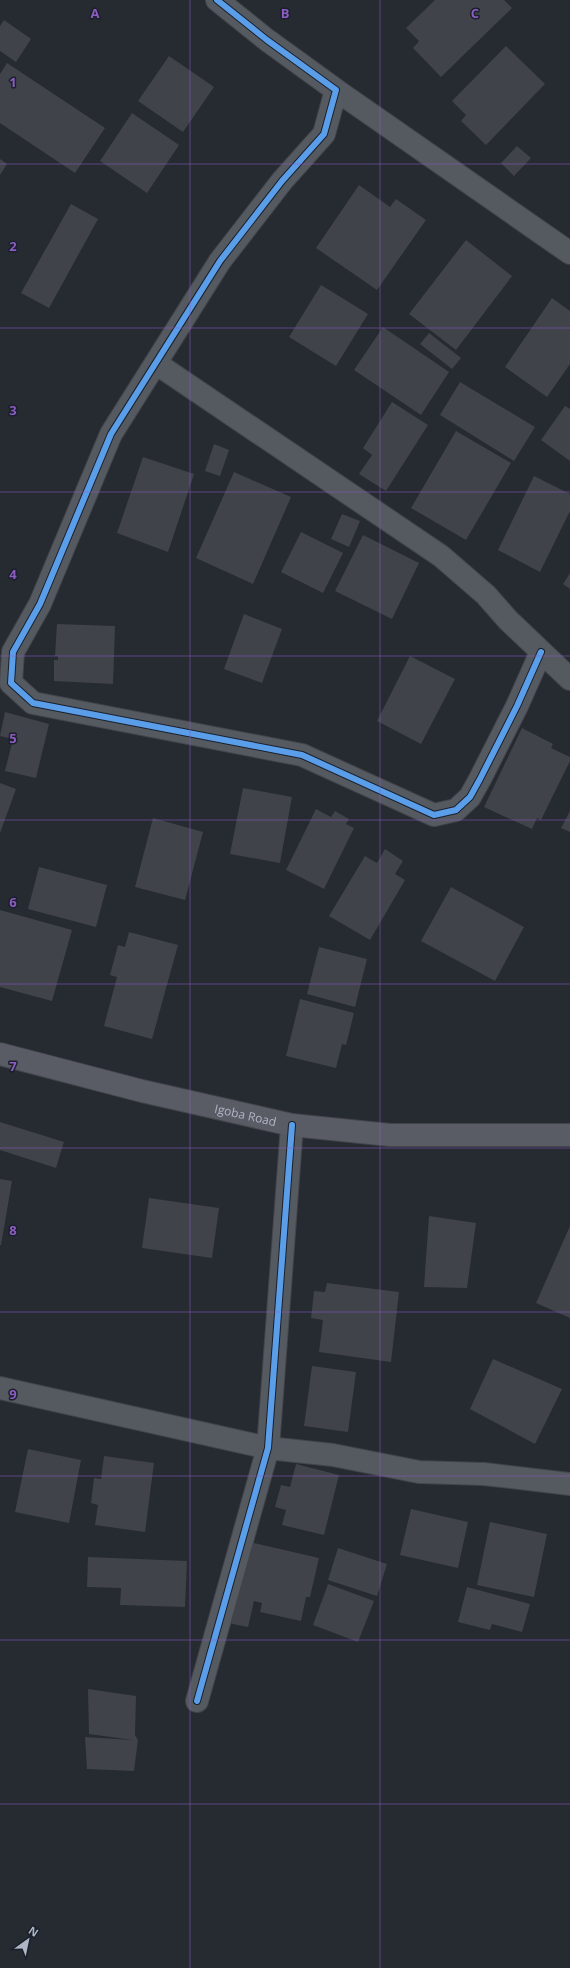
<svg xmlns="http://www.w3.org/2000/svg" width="570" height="1968" viewBox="0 0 570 1968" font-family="'Open Sans',sans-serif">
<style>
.building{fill:#40434a}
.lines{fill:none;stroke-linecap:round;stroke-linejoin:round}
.street-casing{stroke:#42444a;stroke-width:24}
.secondary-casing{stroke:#42444a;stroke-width:24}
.street{stroke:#555960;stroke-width:22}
.secondary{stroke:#5a5c65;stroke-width:22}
.cycleway-casing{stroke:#1a202c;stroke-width:8}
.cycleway{stroke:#5a9eea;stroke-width:6}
.grid{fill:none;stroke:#8d5cc1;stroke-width:1;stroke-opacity:0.55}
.labels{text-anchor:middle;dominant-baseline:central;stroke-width:3;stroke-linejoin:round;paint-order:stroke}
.street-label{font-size:12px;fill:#afb5c4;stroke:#1a202c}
.grid-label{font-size:13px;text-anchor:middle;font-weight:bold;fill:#8d5cc1;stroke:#1a202c;stroke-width:3;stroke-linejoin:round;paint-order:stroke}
</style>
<rect width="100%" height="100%" fill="#262a31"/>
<!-- building -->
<path class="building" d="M435,0H504L512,8L441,77L413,48L419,41L406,28Z
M4,20L31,39L16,62L0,51V26Z
M506,46L545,84L486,145L461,121L466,115L452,101Z
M169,56L214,87L183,132L138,101Z
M7,63L105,128L75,173L0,123V74Z
M132,113L179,145L147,193L100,161Z
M517,146L531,158L514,176L501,163Z
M0,159L7,164L0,175Z
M359,185L390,207L396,199L426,220L377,290L316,248Z
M71,204L98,219L49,308L21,293Z
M466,240L512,276L456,350L409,314Z
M321,285L368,314L336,366L289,337Z
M552,298L570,311V364L547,397L505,367Z
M383,327L449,372L421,415L354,370Z
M429,333L461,358L452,369L420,344Z
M460,382L535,427L514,461L440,415Z
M392,402L428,425L386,491L359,474L372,455L363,448Z
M565,406L570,409V461L541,440Z
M456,431L511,463L466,540L411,508Z
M214,444L229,450L220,476L205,471Z
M143,457L194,474L168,552L117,533Z
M234,472L291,497L253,584L196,558Z
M534,476L570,494V511L540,572L498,550Z
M342,514L360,521L349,547L331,539Z
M301,532L343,553L323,593L281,572Z
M363,535L419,563L392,619L335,591Z
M570,573V589L563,584Z
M244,614L282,629L262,683L224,669Z
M57,624L115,626L113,684L54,681V660H58V656H55Z
M410,656L455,679L421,744L377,721Z
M5,712L49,724L36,778L5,771L13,739L0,736Z
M522,728L553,744L551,748L570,757V761L541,820L537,818L532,829L484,807Z
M0,783L16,789L0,833Z
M243,788L292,797L280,863L230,854Z
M316,809L331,817L335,811L349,819L346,824L354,828L324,889L286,870Z
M570,811V832L561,828Z
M153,818L203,832L185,900L135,887Z
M385,849L403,861L395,874L405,880L370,940L329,916L365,856L377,863Z
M39,867L107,885L96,927L28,909Z
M451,887L524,927L495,981L421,941Z
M0,910L72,930L52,1001L0,987Z
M129,932L178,945L152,1039L104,1026L117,977L110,975L118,945L125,947Z
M319,947L367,959L355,1007L307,994Z
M300,999L354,1013L346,1045L342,1044L336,1068L286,1056Z
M0,1122L64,1142L56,1168L0,1150Z
M0,1179L12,1181L1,1245H0Z
M149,1198L219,1208L212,1258L142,1248Z
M429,1216L476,1223L467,1288L424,1287Z
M570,1226V1318L536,1303Z
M327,1283L399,1292L391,1362L319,1352L323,1320L311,1318L314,1291L325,1292Z
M493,1359L562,1389L535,1444L470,1409Z
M312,1366L356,1372L348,1432L304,1426Z
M28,1449L81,1460L69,1523L15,1512Z
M104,1456L154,1463L145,1532L95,1525L98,1505L91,1503L94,1478L101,1479Z
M296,1464L339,1475L324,1535L282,1525L286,1510L275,1507L281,1485L290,1487Z
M411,1509L468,1522L458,1568L400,1555Z
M490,1522L547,1534L534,1597L477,1585Z
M241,1540L319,1558L310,1597H306L301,1621L260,1612L262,1603L254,1601L248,1627L223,1622Z
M338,1548L387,1564L377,1596L328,1580Z
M88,1557L187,1561L185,1607L120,1605L121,1588L87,1587Z
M328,1584L374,1601L358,1642L313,1625Z
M467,1587L530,1604L522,1632L492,1624L490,1630L458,1622Z
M88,1689L136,1696L135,1735L138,1740L134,1771L87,1769L85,1737L133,1740L89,1734Z"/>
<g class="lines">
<!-- street casing -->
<g class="street-casing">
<path id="street" d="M217,0L267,40L336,90L324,134L282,181L220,261L111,434L40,604L13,652L11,683L33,703L302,755L434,815L456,810L470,797L480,779L517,706L541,652
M336,90L570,253
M157,364L441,556L486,595L508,620L570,679
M0,1388L268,1448L333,1455L419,1472L484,1474L570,1484
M197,1701L268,1448L292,1125"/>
</g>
<!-- secondary casing -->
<g class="secondary-casing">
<g id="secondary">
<path id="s1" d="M0,1054L142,1091L292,1125L390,1135H570"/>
</g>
</g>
<!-- street -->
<use href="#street" class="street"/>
<!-- secondary -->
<use href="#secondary" class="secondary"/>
<!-- cycleway casing -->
<g class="cycleway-casing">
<path id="cycleway" d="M217,0L267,40L336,90L324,134L282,181L220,261L111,434L40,604L13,652L11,683L33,703L302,755L434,815L456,810L470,797L480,779L517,706L541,652
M197,1701L268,1448L292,1125"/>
</g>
<!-- cycleway -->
<use href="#cycleway" class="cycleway"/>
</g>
<!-- grid -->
<path class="grid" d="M190,0V1968M380,0V1968M0,164H570M0,328H570M0,492H570M0,656H570M0,820H570M0,984H570M0,1148H570M0,1312H570M0,1476H570M0,1640H570M0,1804H570"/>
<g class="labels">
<!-- street labels -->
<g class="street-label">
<text stroke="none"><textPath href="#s1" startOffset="253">Igoba Road</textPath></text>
</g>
</g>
<g class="grid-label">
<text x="95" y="18">A</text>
<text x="285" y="18">B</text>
<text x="475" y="18">C</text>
<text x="13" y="87">1</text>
<text x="13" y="251">2</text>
<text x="13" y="415">3</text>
<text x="13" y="579">4</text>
<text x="13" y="743">5</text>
<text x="13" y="907">6</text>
<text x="13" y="1071">7</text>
<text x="13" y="1235">8</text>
<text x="13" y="1399">9</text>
</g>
<!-- north arrow -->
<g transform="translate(28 1940) rotate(33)" stroke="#1a202c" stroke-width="3" paint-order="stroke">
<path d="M0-3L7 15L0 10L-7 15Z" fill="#afb5c4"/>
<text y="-6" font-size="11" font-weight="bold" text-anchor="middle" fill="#afb5c4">N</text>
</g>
</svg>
